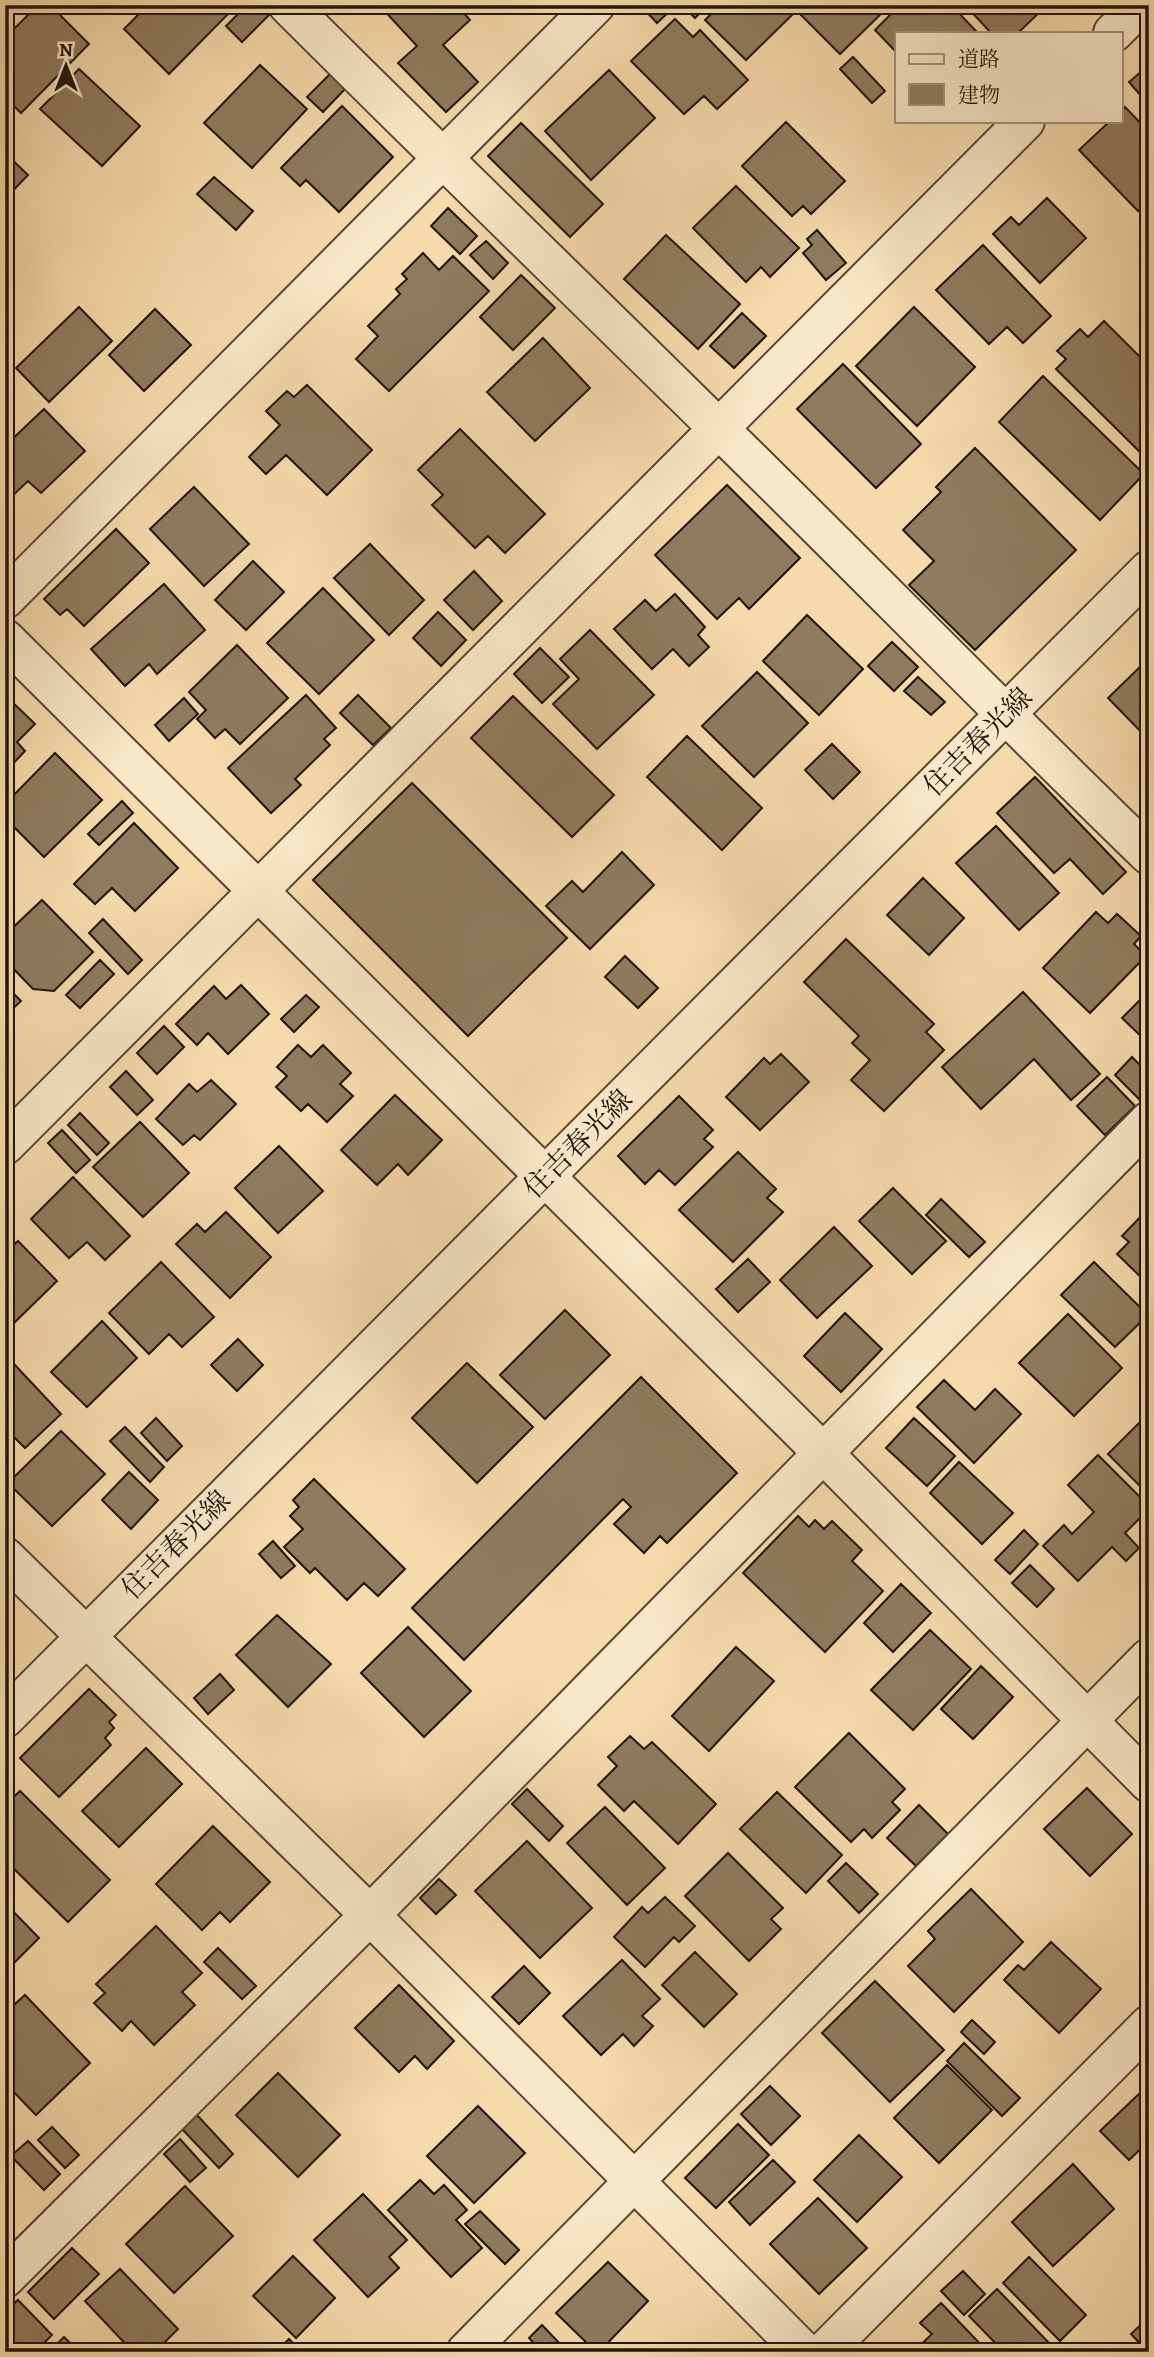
<svg xmlns="http://www.w3.org/2000/svg" width="1154" height="2357" viewBox="0 0 1154 2357" font-family="Alegreya,'Noto Serif JP',serif">
<style>
.building{fill:#8f7b5f;stroke:#20150c;stroke-width:2}
.lines{fill:none;stroke-linecap:round;stroke-linejoin:round}
.minor-casing{stroke:#554634;stroke-width:42}
.tertiary-casing{stroke:#554634;stroke-width:42}
.minor{stroke:#f8e7c8;stroke-width:38}
.tertiary{stroke:#f8e7c8;stroke-width:38}
.labels{text-anchor:middle;dominant-baseline:central;stroke-width:5;stroke-linejoin:round;paint-order:stroke}
.street-label{font-size:28px;fill:#20150c;stroke:#f8e7c8}
</style>
<rect width="100%" height="100%" fill="#f5daab"/>
<filter id="stains"><feTurbulence type="fractalNoise" baseFrequency=".00286" numOctaves="4"/><feColorMatrix values="0 0 0 0 .2 0 0 0 0 .09 0 0 0 0 .02 0 0 0 .5 -.17"/></filter>
<radialGradient id="worn" r=".72"><stop offset=".6" stop-color="#630" stop-opacity="0"/><stop offset="1" stop-color="#630" stop-opacity=".3"/></radialGradient>
<!-- building -->
<path class="building" d="M38,5H50L89,44L21,113L5,97V38Z
M148,5H230L233,9L169,74L124,29Z
M247,5H259L269,15L242,42L226,26Z
M331,5H345L338,12Z
M379,5H466L461,10L470,20L443,45L478,82L446,112L398,63L417,46Z
M640,5H670L673,8L657,23Z
M682,5H705L706,7L695,18Z
M720,5H782L792,15L746,60L705,20Z
M791,5H884L887,8L840,54Z
M900,5H951L978,33H897V53L875,30Z
M965,5H1047L1018,33H991Z
M675,19L693,37L700,30L748,80L717,109L704,96L684,114L631,61Z
M853,57L885,91L872,103L840,69Z
M260,65L307,109L252,168L204,123Z
M1149,65V105L1129,82Z
M79,69L140,126L102,166L40,109Z
M609,70L655,118L591,180L545,131Z
M330,74L345,89L323,112L307,97Z
M342,106L393,157L339,212L306,180L300,186L281,168Z
M1125,107L1149,132V201L1138,211L1079,150L1110,121H1121V111Z
M786,122L845,181L811,214L803,206L792,216L742,166Z
M521,123L603,204L570,237L488,156Z
M5,153L28,175L5,199Z
M214,177L253,211L236,230L197,194Z
M736,186L799,248L770,277L761,267L746,282L693,228Z
M1047,198L1086,238L1040,283L993,234L1011,217L1019,225Z
M448,208L477,236L460,254L431,226Z
M817,230L846,263L826,280L803,253L812,245L807,239Z
M666,235L740,304L698,349L624,279Z
M486,241L508,263L493,279L470,255Z
M983,245L1051,316L1023,343L1007,327L989,344L936,290Z
M423,253L439,270L453,256L489,291L389,391L356,359L378,336L368,326L400,294L396,289L407,279L402,274Z
M521,275L555,308L513,350L480,317Z
M79,307L112,341L49,402L16,368Z
M914,307L975,367L917,426L856,366Z
M155,309L191,345L144,391L109,355Z
M742,313L766,336L734,368L710,346Z
M1104,321L1149,366V461L1056,369L1066,359L1057,351L1080,329L1088,337Z
M543,338L590,388L535,441L487,392Z
M843,364L921,444L876,488L797,409Z
M5,376L14,385L5,394Z
M1043,376L1144,474L1100,520L999,422Z
M307,385L372,450L327,495L286,455L266,474L249,457L280,425L266,411L287,391L294,397Z
M44,409L85,451L41,493L28,481L5,503V446Z
M460,429L545,514L505,553L488,536L475,548L432,505L443,495L418,470Z
M975,448L1076,550L975,650L909,585L934,561L903,530L941,492L936,487Z
M727,485L800,558L749,609L739,598L717,619L655,555Z
M194,487L249,544L204,586L150,529Z
M116,529L149,563L84,626L67,609L60,615L44,599Z
M370,544L424,600L389,635L334,578Z
M253,561L284,592L246,630L215,600Z
M474,571L502,601L473,630L444,600Z
M164,584L205,630L157,674L149,664L125,686L91,649Z
M323,588L374,640L319,694L267,643Z
M675,594L705,627L698,635L709,647L689,666L673,649L652,669L614,629L645,600L656,611Z
M438,612L466,640L441,666L413,638Z
M807,615L863,669L819,715L763,661Z
M590,630L654,695L597,749L553,704L579,679L560,659Z
M892,642L918,667L894,691L868,666Z
M237,645L288,698L240,744L225,729L215,738L197,719L206,710L189,692Z
M540,648L569,677L542,703L514,674Z
M1149,658V740L1108,698Z
M757,672L808,723L754,777L702,726Z
M918,677L945,702L931,715L904,691Z
M5,695L35,724L17,742L25,751L7,770Z
M306,695L336,728L324,739L330,745L295,779L301,785L271,813L228,768Z
M358,695L391,728L373,745L340,713Z
M513,696L614,795L572,837L471,738Z
M184,698L198,714L169,741L155,725Z
M687,736L762,808L722,850L647,777Z
M832,744L860,772L833,799L805,770Z
M55,753L102,800L44,857L5,818V804Z
M1035,777L1126,872L1103,894L1070,859L1054,873L997,813Z
M412,783L567,938L468,1036L313,880Z
M122,801L133,813L99,845L88,834Z
M134,823L178,868L135,911L112,888L95,904L74,884Z
M996,826L1059,893L1019,930L956,863Z
M622,852L654,885L590,949L546,906L572,881L583,892Z
M923,878L964,918L929,955L887,915Z
M42,900L93,952L54,991L33,989L5,960V935Z
M1096,912L1108,923L1117,914L1141,936L1134,944L1146,956L1090,1013L1043,968Z
M103,919L142,960L128,974L89,933Z
M846,939L934,1024L926,1032L944,1050L884,1111L851,1080L870,1060L852,1043L859,1036L804,982Z
M625,956L658,988L638,1008L605,977Z
M100,960L114,974L80,1008L66,995Z
M5,985L21,1001L5,1016Z
M241,985L269,1014L228,1054L208,1033L197,1045L176,1024L214,986L226,999Z
M1149,991V1044L1122,1018Z
M1023,992L1100,1074L1071,1100L1034,1059L981,1109L942,1067Z
M306,995L319,1007L294,1032L281,1019Z
M164,1026L184,1047L157,1074L137,1053Z
M298,1045L311,1057L323,1045L351,1073L340,1084L353,1096L327,1122L308,1104L301,1111L276,1087L287,1076L277,1067Z
M781,1054L809,1082L760,1130L726,1097L764,1058L770,1064Z
M1132,1057L1149,1074V1090L1139,1099L1115,1075Z
M126,1071L153,1100L137,1115L110,1087Z
M1107,1077L1135,1106L1105,1135L1077,1106Z
M211,1080L236,1104L200,1140L194,1135L183,1145L156,1119L189,1084L197,1092Z
M395,1095L442,1140L408,1175L398,1164L377,1185L341,1150Z
M679,1096L713,1130L704,1139L713,1147L675,1185L659,1170L645,1184L618,1156Z
M80,1113L109,1143L97,1155L68,1125Z
M140,1122L189,1173L143,1217L93,1167Z
M62,1130L90,1160L76,1173L48,1143Z
M279,1146L323,1191L278,1233L235,1188Z
M738,1152L776,1189L767,1198L783,1212L733,1262L679,1210Z
M73,1177L130,1236L105,1260L87,1242L69,1258L31,1219Z
M893,1188L946,1241L912,1274L859,1221Z
M941,1199L985,1242L969,1257L926,1215Z
M1149,1208V1285L1117,1254L1129,1242L1122,1236Z
M226,1212L271,1257L230,1298L176,1244L197,1224L205,1232Z
M834,1227L872,1266L817,1318L780,1280Z
M18,1241L57,1281L13,1324L5,1316V1253Z
M748,1259L770,1282L738,1312L716,1289Z
M161,1262L214,1317L182,1347L169,1334L149,1354L109,1313Z
M1094,1262L1148,1315L1115,1347L1061,1295Z
M565,1310L610,1355L545,1419L500,1375Z
M845,1313L882,1349L841,1392L804,1356Z
M1068,1314L1122,1368L1074,1416L1019,1363Z
M102,1321L137,1358L87,1407L51,1372Z
M238,1339L263,1365L237,1391L211,1365Z
M467,1363L533,1427L477,1483L412,1418Z
M14,1364L61,1414L25,1448L5,1428V1372Z
M641,1377L737,1473L667,1543L660,1536L644,1553L614,1524L631,1507L623,1499L464,1660L412,1608Z
M944,1380L975,1410L995,1389L1021,1414L974,1463L917,1407Z
M1146,1416L1149,1418V1495L1108,1454Z
M156,1418L182,1446L167,1461L141,1433Z
M914,1418L955,1456L927,1486L886,1448Z
M125,1427L164,1467L150,1482L110,1441Z
M61,1431L105,1474L52,1526L8,1483Z
M1098,1455L1149,1506V1509L1125,1533L1139,1548L1126,1561L1112,1547L1078,1581L1043,1546L1064,1525L1072,1534L1094,1512L1068,1485Z
M959,1462L1013,1513L982,1544L930,1493Z
M129,1472L158,1500L131,1529L102,1500Z
M314,1479L405,1569L378,1596L364,1583L347,1600L315,1568L310,1573L284,1547L303,1529L290,1516L299,1507L293,1500Z
M798,1516L809,1527L815,1520L824,1529L832,1521L862,1550L852,1561L883,1591L825,1652L743,1573Z
M1024,1530L1038,1544L1010,1574L995,1560Z
M273,1541L295,1566L281,1578L259,1554Z
M1030,1565L1054,1589L1037,1607L1012,1583Z
M901,1584L931,1613L893,1652L864,1623Z
M277,1615L331,1664L288,1707L236,1655Z
M408,1627L471,1691L424,1737L361,1673Z
M930,1630L971,1669L913,1730L871,1690Z
M736,1647L774,1681L709,1751L672,1716Z
M981,1666L1013,1697L973,1739L941,1709Z
M220,1674L234,1690L208,1714L194,1698Z
M89,1689L116,1715L109,1722L114,1728L105,1738L111,1745L59,1797L20,1758Z
M849,1733L905,1789L892,1802L900,1810L872,1838L864,1829L851,1842L795,1787Z
M630,1736L644,1749L652,1742L716,1804L678,1844L634,1801L624,1811L598,1785L617,1766L608,1757Z
M146,1748L182,1784L119,1847L82,1811Z
M1087,1788L1132,1834L1090,1876L1044,1829Z
M527,1789L563,1826L549,1841L512,1804Z
M20,1791L110,1880L68,1922L5,1860V1805Z
M777,1792L842,1855L806,1893L740,1829Z
M919,1805L948,1834L916,1866L887,1838Z
M605,1807L665,1868L627,1905L567,1843Z
M213,1826L270,1882L230,1922L220,1912L202,1930L156,1884Z
M527,1841L592,1908L540,1958L475,1891Z
M728,1853L783,1908L771,1919L781,1929L749,1961L685,1896Z
M846,1863L878,1894L859,1913L828,1881Z
M439,1879L456,1895L436,1914L420,1898Z
M971,1889L1023,1942L954,2012L908,1966L935,1939L928,1931Z
M665,1897L695,1926L679,1942L674,1937L645,1967L614,1937L642,1907L648,1913Z
M5,1903L39,1938L5,1972Z
M156,1926L202,1973L182,1992L195,2005L154,2045L131,2021L122,2031L94,2003L105,1993L96,1984Z
M1051,1942L1101,1989L1059,2033L1004,1980L1018,1965L1024,1970Z
M218,1948L256,1986L242,1999L204,1962Z
M695,1952L737,1994L704,2027L662,1985Z
M622,1960L660,1999L642,2016L653,2026L634,2046L623,2034L601,2055L563,2016Z
M524,1966L550,1993L519,2024L492,1997Z
M875,1981L944,2050L890,2102L822,2033Z
M399,1985L454,2041L427,2069L415,2056L399,2072L355,2028Z
M25,1995L90,2063L36,2115L5,2083V2013Z
M972,2020L995,2042L984,2054L961,2032Z
M964,2043L1020,2098L1002,2116L947,2061Z
M947,2065L992,2110L939,2163L894,2118Z
M278,2073L340,2135L298,2177L236,2115Z
M770,2086L800,2116L771,2145L741,2114Z
M1141,2092L1149,2101V2141L1129,2160L1100,2131Z
M478,2106L525,2153L474,2203L427,2156Z
M197,2115L233,2154L219,2168L182,2129Z
M738,2124L769,2155L716,2208L685,2178Z
M52,2127L79,2155L65,2168L38,2140Z
M859,2135L902,2177L857,2222L814,2180Z
M180,2139L206,2168L190,2182L164,2154Z
M28,2141L60,2174L44,2190L11,2156Z
M773,2160L795,2182L750,2225L729,2202Z
M1073,2164L1114,2209L1053,2266L1012,2222Z
M420,2180L434,2194L444,2185L467,2210L456,2220L482,2248L451,2277L388,2210Z
M185,2186L233,2236L174,2293L126,2244Z
M363,2194L407,2240L389,2257L399,2268L368,2297L314,2240Z
M818,2198L867,2248L819,2294L770,2244Z
M480,2211L519,2250L505,2264L465,2224Z
M72,2248L99,2274L54,2319L28,2292Z
M293,2256L335,2298L296,2338L253,2296Z
M1029,2257L1086,2315L1060,2341L1003,2283Z
M608,2262L648,2301L599,2352H596L556,2313Z
M120,2269L178,2329L155,2352H133L85,2301Z
M963,2271L985,2294L964,2315L941,2291Z
M997,2289L1050,2344L1041,2352H1004L969,2316Z
M18,2300L52,2335L35,2352H19L5,2338V2312Z
M941,2303L988,2352H913L932,2334L920,2323Z
M1149,2317V2352H1148L1131,2334Z
M542,2325L562,2346L556,2352H542L529,2338Z
M64,2337L79,2352H49Z
M289,2339L302,2352H276Z"/>
<g class="lines">
<!-- minor casing -->
<g class="minor-casing">
<path id="minor" d="M288,5C430,147 574,286 717,427C862,569 1003,714 1149,855
M1113,33L1141,5
M5,599L595,5
M5,639L822,1452L1149,1783
M5,1145L1025,121
M5,1557L370,1915L804,2352
M5,2278L370,1915L1149,1121
M466,2352L1149,1658
M824,2352L1149,2025"/>
</g>
<!-- tertiary casing -->
<g class="tertiary-casing">
<path id="tertiary" d="M5,1718L1149,570"/>
</g>
<!-- minor -->
<use href="#minor" class="minor"/>
<!-- tertiary -->
<use href="#tertiary" class="tertiary"/>
</g>
<g class="labels">
<!-- street labels -->
<g class="street-label">
<text transform="translate(978 742) rotate(-45)">住吉春光線</text>
<text transform="translate(578 1144) rotate(-45)">住吉春光線</text>
<text transform="translate(176 1545) rotate(-45)">住吉春光線</text>
</g>
</g>
<!-- margin -->
<rect width="1154" height="2357" fill="none" stroke="#f5daab" stroke-width="28"/>
<rect x="7" y="7" width="1140" height="2343" fill="none" stroke="#20150c" stroke-width="3.5"/>
<rect x="14" y="14" width="1126" height="2329" fill="none" stroke="#20150c" stroke-width="2"/>
<!-- legend -->
<rect x="895" y="32" width="228" height="91" fill="#f8e7c8" stroke="#a2937d" stroke-width="2"/>
<rect x="909" y="54" width="35" height="10" fill="#f8e7c8" stroke="#a2937d" stroke-width="2"/>
<text x="958" y="66" font-size="21" fill="#20150c">道路</text>
<rect x="909" y="84" width="35" height="21" fill="#8f7b5f" stroke="#a2937d" stroke-width="2"/>
<text x="958" y="102" font-size="21" fill="#20150c">建物</text>
<!-- north arrow -->
<g transform="translate(66 66)" stroke="#f8e7c8" stroke-width="5" paint-order="stroke">
<path d="M0-5L12 26L0 18L-12 26Z" fill="#20150c"/>
<text y="-10" font-size="19" font-weight="bold" text-anchor="middle" fill="#20150c">N</text>
</g>
<rect width="100%" height="100%" filter="url(#stains)"/>
<rect width="100%" height="100%" fill="url(#worn)"/>
</svg>
